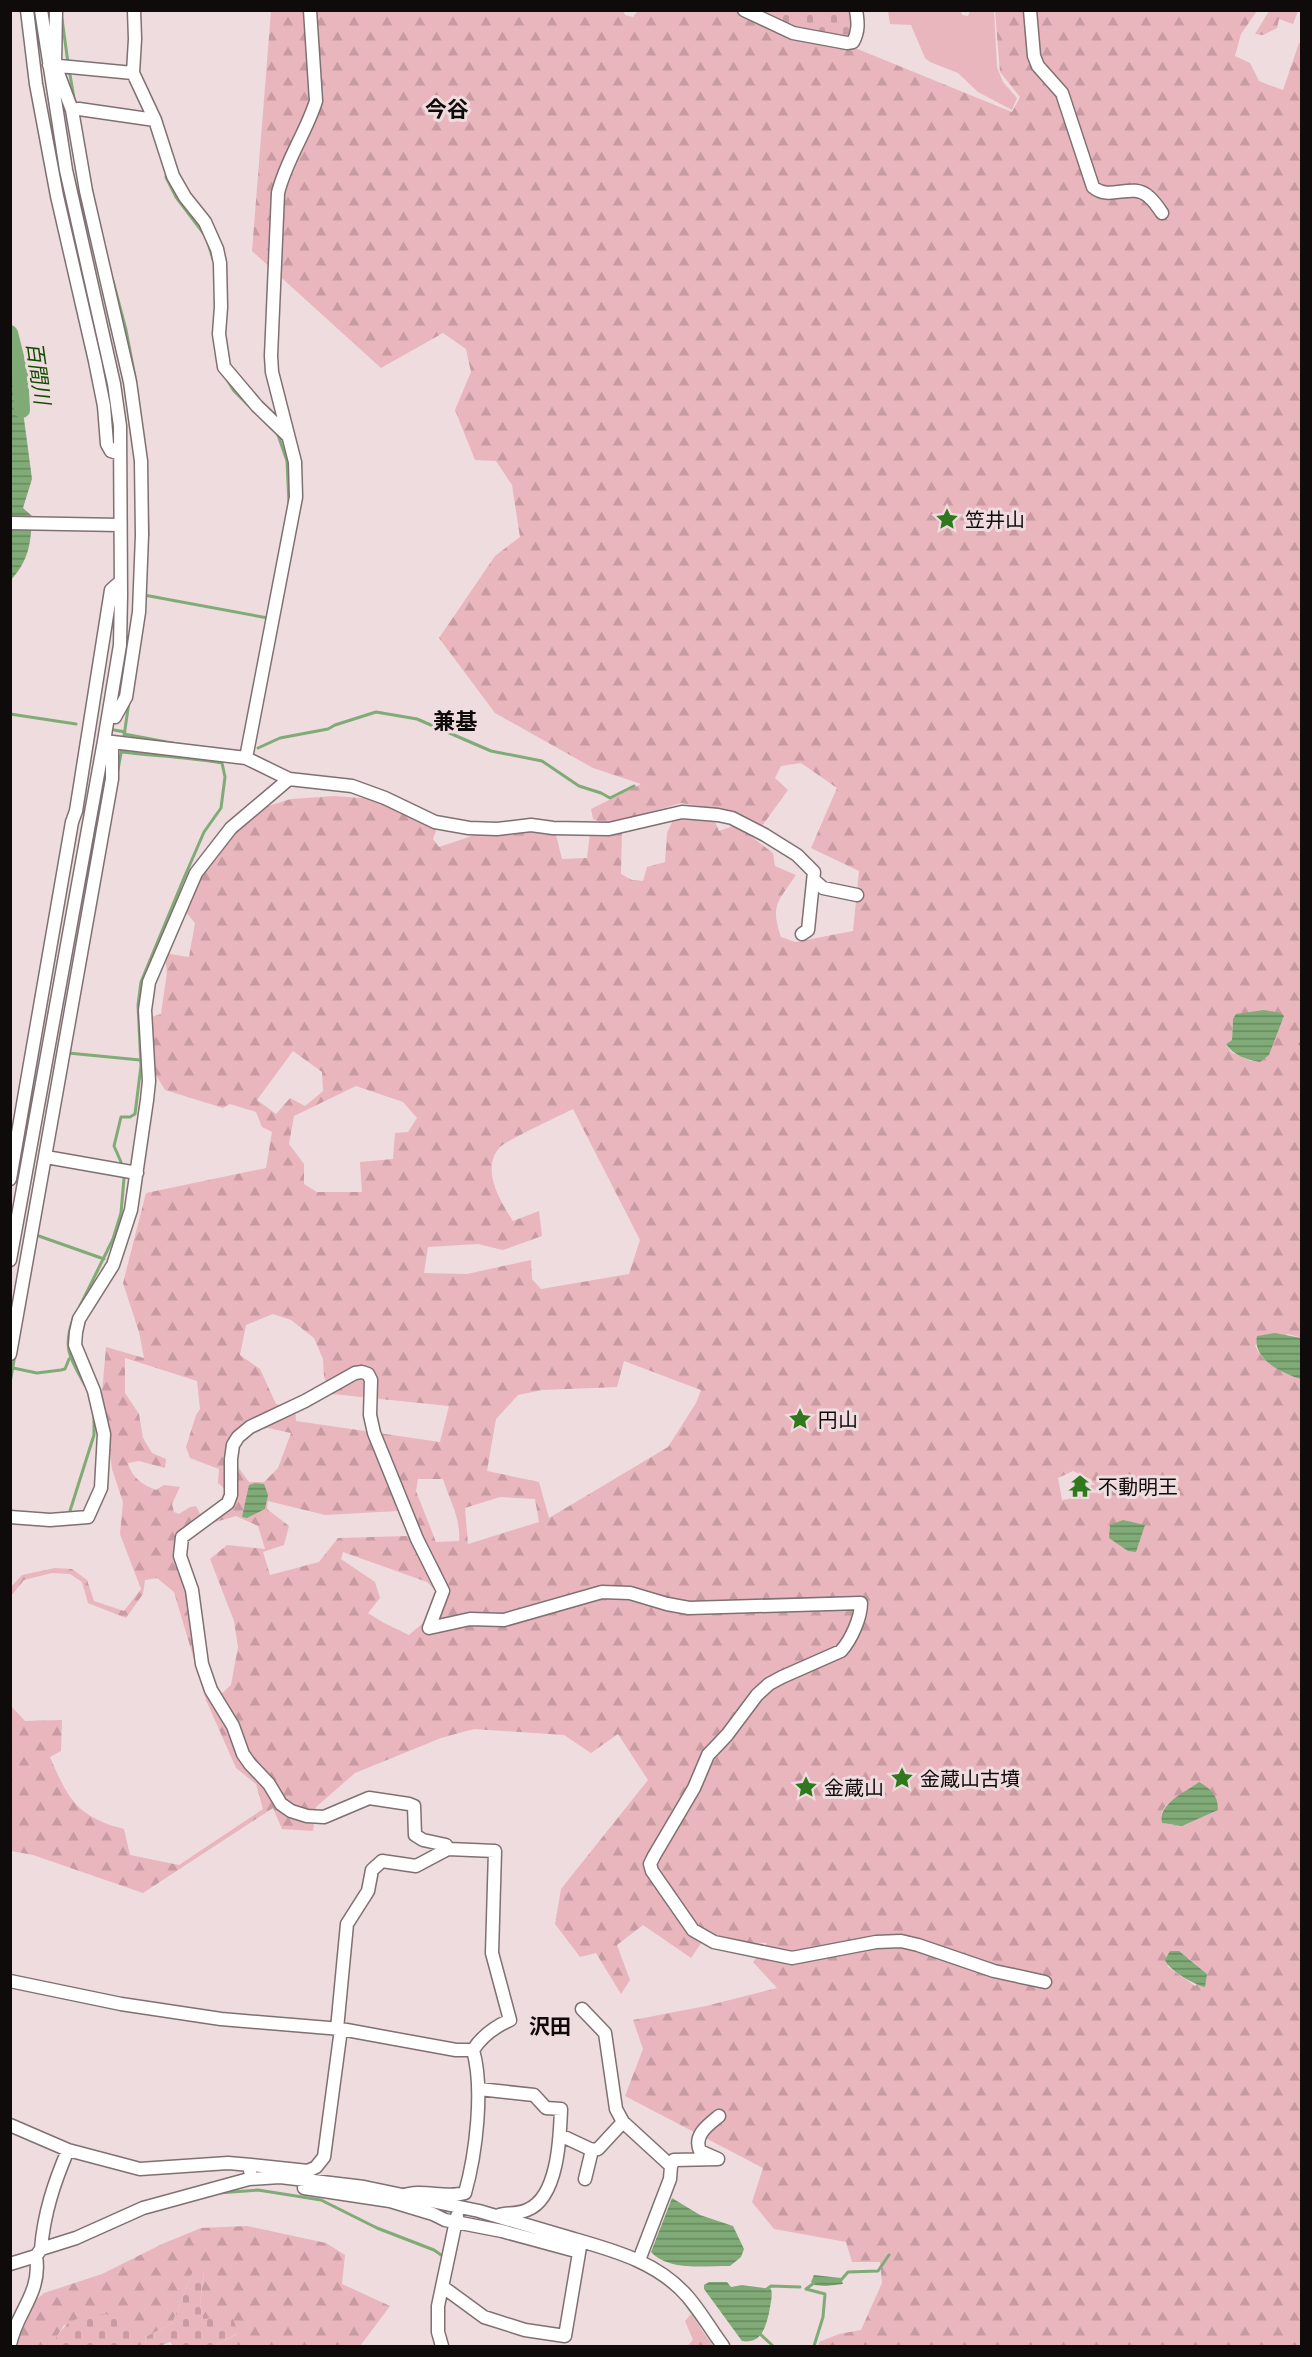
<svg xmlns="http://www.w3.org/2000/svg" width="1312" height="2357" viewBox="0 0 1312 2357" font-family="Quicksand,'Noto Sans JP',sans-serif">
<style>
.forest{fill:url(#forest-firs);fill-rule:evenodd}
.cemetery{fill:url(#cemetery-stones)}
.pitch{fill:#e9b6bd}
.water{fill:url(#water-rules)}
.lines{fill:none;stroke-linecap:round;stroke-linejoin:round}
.stream{stroke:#80ab77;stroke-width:3}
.river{stroke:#80ab77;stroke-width:16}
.minor-casing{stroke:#7f7072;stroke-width:15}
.minor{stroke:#fff;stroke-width:12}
.labels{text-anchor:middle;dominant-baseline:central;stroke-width:6;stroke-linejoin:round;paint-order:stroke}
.poi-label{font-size:20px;fill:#100b0b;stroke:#eedcde;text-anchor:start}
.water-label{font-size:21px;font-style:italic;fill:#134d01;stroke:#eedcde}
.neighbourhood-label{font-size:21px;font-weight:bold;fill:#100b0b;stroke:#eedcde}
.quarter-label{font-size:22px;font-weight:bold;fill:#100b0b;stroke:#eedcde}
</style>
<defs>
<pattern id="forest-firs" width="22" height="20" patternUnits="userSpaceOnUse" patternTransform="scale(1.5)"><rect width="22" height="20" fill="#e9b6bd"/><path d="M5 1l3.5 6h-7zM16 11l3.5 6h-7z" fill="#c79ba1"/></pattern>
<pattern id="cemetery-stones" width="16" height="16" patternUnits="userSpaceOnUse" patternTransform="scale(1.5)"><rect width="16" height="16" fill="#e9b6bd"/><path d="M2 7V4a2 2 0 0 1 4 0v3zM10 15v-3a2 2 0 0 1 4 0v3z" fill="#c79ba1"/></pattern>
<pattern id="water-rules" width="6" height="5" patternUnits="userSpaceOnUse" patternTransform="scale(1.5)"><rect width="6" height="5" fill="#80ab77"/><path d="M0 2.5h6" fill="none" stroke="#678960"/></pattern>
</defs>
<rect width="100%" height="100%" fill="#eedcde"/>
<!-- forest -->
<path class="forest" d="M623,10L625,15L633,17L638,11H735L785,37L855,48L1012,112L1020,97L1000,72L995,11H1257L1241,34L1235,56L1250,63L1259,81L1283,90L1299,43L1301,44L1302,1338L1288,1334L1255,1345C1262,1363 1284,1374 1302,1379L1301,2346H819V2342L839,2334L861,2330L882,2283L880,2262H852L846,2242L774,2229L752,2202L763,2168L625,2096L643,2049L633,2020L706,2006L777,1988L753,1962L767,1943L739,1942L708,1933L691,1958L643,1925L617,1945L630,1980L621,1994L596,1953L580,1957L555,1924L561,1889L648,1780L618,1734L591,1753L564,1735L474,1729L441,1738L355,1773L316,1807L313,1831L282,1829L273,1808L143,1893L33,1855L11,1851V1706L25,1721L62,1720L61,1751L50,1757C68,1799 77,1817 124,1829L130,1855L179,1865L263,1809L256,1784L236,1768L206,1700L174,1592L157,1578L145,1580L143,1594L126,1618L88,1603L82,1582L70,1574L52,1573L24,1580L11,1596V1587L22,1575L55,1568L72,1569L87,1580L94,1601L124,1611L141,1589L120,1534L123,1502L112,1469L102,1393L106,1347L144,1358L139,1332L123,1283L146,1193L266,1168L272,1132L262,1127L256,1112L230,1104L223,1108L165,1090L153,1070L151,1017L161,1014L167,972L164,953L189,957L195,923L184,910L196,883L218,857L225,842L243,823L268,806L291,799L334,796L375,799L432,824L436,831L433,839L439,847L481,833L555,831L562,859L587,858L590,832L622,830L621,874L632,880L643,881L647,867L665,862L667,833L672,822L682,818L714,819L719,831L736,825L773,853L775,866L796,875C778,902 770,905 781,937L795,942L853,931L859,871L811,848L837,788L801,763L781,766L775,778L788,790L762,826L722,810L681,803L606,825L593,819L591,809L641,784L593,768L495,713L439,638L495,556L520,537L512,485L496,461L475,460L455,410L471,372L466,349L443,333L381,368L252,251L271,11ZM1284,1016L1269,1055L1251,1061L1231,1052L1226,1044L1232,1040L1233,1019ZM293,1051L322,1072L323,1091L305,1106L290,1098L276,1114L257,1100ZM356,1086L403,1102L417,1118L408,1132L395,1133L393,1159L360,1162L362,1192H317L304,1184V1164L289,1144L294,1116ZM573,1109L640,1240L629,1274L541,1289L532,1279L531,1260L467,1274L424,1273L428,1247L478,1244L503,1250L542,1236L539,1211L513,1221C500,1201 481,1170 499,1148C505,1141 561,1115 573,1109ZM273,1314L291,1320L314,1338L323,1359L324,1377L332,1394L449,1406L440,1442L296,1421L295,1409L276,1404L260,1369L240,1355L246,1325ZM125,1358L197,1381L200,1409L196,1415L186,1447L190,1458L219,1469L218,1483L226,1490C220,1503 213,1508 200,1514L196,1506L190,1507L179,1514L174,1512L172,1504L180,1487L164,1485L156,1490C143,1485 131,1477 128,1463L139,1461L165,1468L166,1459L152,1453L143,1438L139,1414L125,1393ZM624,1361L701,1390L696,1403L668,1447L549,1518L539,1482L487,1471L496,1419L518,1395L542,1390L617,1387ZM268,1428L291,1433L278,1468L264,1482H249L235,1463L238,1443L255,1430ZM1073,1471L1092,1480L1089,1495L1062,1500L1058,1478ZM418,1479H443C450,1502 461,1518 459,1541L436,1542L416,1491ZM500,1497L535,1499L539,1522L468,1544L465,1508ZM268,1501L325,1515L398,1511L408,1536L338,1538L319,1562L270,1575L263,1552L284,1545L289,1526L267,1509ZM236,1516L258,1526L265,1549L227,1545L210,1559L234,1621L238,1647L231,1685L219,1696L212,1685L183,1539L202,1526ZM343,1552L427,1582L436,1591L424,1622L409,1635L384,1623L368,1613L380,1598L375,1582L341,1559ZM1178,1798L1205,1814L1182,1826L1162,1823C1159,1809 1167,1803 1178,1798ZM1188,1958L1207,1974L1195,1986L1167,1966Z
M1269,11V10L1298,11L1293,24L1279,19L1277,28L1263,35L1255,34Z
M247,2226L326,2243L345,2255L342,2284L390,2306L360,2346H214L237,2334L203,2320L200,2305L204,2272L193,2271L172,2324L145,2337L146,2346H131L133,2338L64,2325L51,2346H15L36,2300L44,2293L102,2274L162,2244L201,2228Z
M691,2314L713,2346H687L693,2340L685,2321Z"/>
<!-- cemetery -->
<path class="cemetery" d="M750,11H852L853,34L848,39L808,33Z
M193,2271H204L200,2305L203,2319L232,2316L238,2333L214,2346H173L170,2342L160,2346H146L145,2337L172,2324Z
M106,2314L123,2322L133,2338L131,2346H51C66,2320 75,2316 106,2314Z"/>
<!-- pitch -->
<path class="pitch" d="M888,11H961L962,15L968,16L970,11H994L997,67L1003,82L1017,98L1012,110L978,92L958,73L930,62L925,58L911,25L890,24Z"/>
<!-- water -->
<path class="water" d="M10,314L32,479L23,508L32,516C31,543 29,560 11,580Z
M1264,1010L1281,1013L1284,1016L1269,1055L1260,1062C1247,1060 1233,1055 1226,1044L1232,1040L1233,1019L1236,1014Z
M1275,1333L1301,1338V1379C1283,1374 1252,1359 1257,1336Z
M255,1483L264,1484L268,1495L265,1509L247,1518L242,1517L249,1485Z
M1123,1520L1145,1525L1136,1552L1128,1551L1109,1538L1110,1525Z
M1199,1782C1211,1789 1218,1795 1218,1810L1182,1826L1162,1823C1157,1804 1186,1792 1199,1782Z
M1170,1951H1179L1207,1974L1205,1987C1194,1985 1169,1970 1165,1960Z
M672,2198L700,2215L733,2226L744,2249L741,2257L730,2266C703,2266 669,2271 651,2252Z
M814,2275L841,2278L843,2284L826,2286L814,2285L811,2282Z
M709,2282H727L731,2287L742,2285L771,2289C773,2297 770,2305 769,2313C765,2329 761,2344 742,2341L704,2289V2285Z"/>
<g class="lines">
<!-- stream -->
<path class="stream" d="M62,19L68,63
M69,69L75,104
M167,172L166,177L176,197L204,234
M207,240L213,259
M113,281L126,330L135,377
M226,378L234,391L254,411
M277,432L287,461L289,504
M147,493L148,535
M144,595L268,618L267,621
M10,714L76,724
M114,730L125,732
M124,734L188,746
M124,736L129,702
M258,748L280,738L328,729L335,725L376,712L417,719L491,751L542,761L579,786L601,793L610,798L634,786
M117,775L122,748
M1300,1044L1302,1043
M68,1053L140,1060
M121,1162L114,1146L121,1117H130L135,1114L141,1066L138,1005L141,982L184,878L204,832L221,808L225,777L222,763C189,757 155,756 122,752
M36,1235L104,1259
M80,1306L113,1239L121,1213L124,1178
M73,1319C62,1349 71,1360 85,1385
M13,1368L37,1373L61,1370L65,1369L69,1359
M10,1383L15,1355
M69,1514L94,1435V1417
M218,2193L258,2190L321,2200L377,2228L434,2250L444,2257
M430,2207L456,2212
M841,2280L848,2272L878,2271L889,2255
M767,2289L771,2286L800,2287
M806,2289L814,2283
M806,2289L825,2294L823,2317L814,2346
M683,2300L702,2326
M759,2333L773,2346"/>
<!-- river -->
<path class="river" d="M10,333L20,373L22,410"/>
<!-- minor casing -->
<g class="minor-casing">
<path id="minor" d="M27,10L36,84L57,196L95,361L104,406L107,444L111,451L120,454
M56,10L55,65L72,110L86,191L130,382L141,461L142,535L139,612L126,697L115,717H108
M134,10L135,39L133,73L155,120L173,176L185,197L205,222L217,249L220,263L221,307L219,334L224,367L257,406L287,435
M744,10L793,33L847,43L853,42C859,31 858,22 856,10
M1030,10L1034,56L1038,66L1062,93L1093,187C1110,202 1132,181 1149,197C1154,201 1158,207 1162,213
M49,65L133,73
M72,110L79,109L155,120
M10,523L120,525
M104,741L246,758L289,779L352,786L385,798L435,822L469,828L497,829L531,825L553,828L609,829L682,812L718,815L732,818L765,835L797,855L814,872L808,930L802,934
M246,758L296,497L295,462L272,372L271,356L278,193C286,160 306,133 316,101L310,10
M814,880L823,888L857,895
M46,1157L137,1173
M10,1179L72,822L76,811L111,590L121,581
M10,1260L104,741L120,645L121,595L120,426L114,384L66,170L41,10
M10,1354L112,779V749L108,741
M10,1517L50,1520L88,1517L101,1488L104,1434L94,1391L75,1345L76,1332L79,1319L113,1265L131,1210L147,1100L149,1081L145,1010L149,982L196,873L231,828L289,779
M448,1849L446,1845L423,1840L415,1835L414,1806L409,1804L369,1798L324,1817L307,1816L291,1811L281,1804L269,1784L250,1764L243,1754L233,1726L211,1690L202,1664L192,1590L180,1556L182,1537L228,1503L231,1495V1459L233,1445L238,1437L250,1427L305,1401L355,1373L362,1372L368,1374L371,1380L370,1415L374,1433L417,1539L443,1591L429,1628L470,1619L504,1620L602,1592L630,1593L667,1604L689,1608L861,1603C861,1618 851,1640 841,1651L782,1677L769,1684L757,1695L727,1735L708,1755L694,1788L654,1856L650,1864L652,1871L693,1930L714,1942L792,1958L876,1942L901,1941L918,1945L994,1971L1045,1982
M10,1981L121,2004L221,2019L341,2029L456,2050H473
M582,2009L605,2033L616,2109L623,2122L671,2166
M337,2029L347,1924L368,1891L372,1870L382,1861L416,1866L448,1849L495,1851L492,1953L510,2020C494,2027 482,2036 473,2050C484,2089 476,2154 465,2193C444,2199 422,2188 402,2196
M479,2089L534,2095L546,2108L561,2109C560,2138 558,2198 527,2210C519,2214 507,2213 499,2215
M10,2125L68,2150L140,2169L228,2163L251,2165
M560,2135L592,2150L598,2149L623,2122
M250,2171L251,2165L308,2171L316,2167L324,2157L341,2029
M585,2179L592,2150
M304,2188L390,2201L433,2214L445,2220L502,2231L572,2250L574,2239C616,2251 659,2263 688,2297C701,2312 711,2330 723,2346
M41,2249C44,2213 54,2183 68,2150
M639,2260L670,2179L671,2166L674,2160L718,2159L700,2151C693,2135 708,2125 719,2116
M10,2264L36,2256L41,2249L76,2238L143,2208L249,2179L280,2177L364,2187L479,2211L574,2239
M443,2287L484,2317L525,2330L565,2336L581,2241
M10,2345C16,2312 42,2294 36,2256
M442,2346L438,2332V2306L457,2216"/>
</g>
<!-- minor -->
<use href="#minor" class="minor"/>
</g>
<!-- icons -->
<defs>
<g id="sight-bare" transform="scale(1.8)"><path d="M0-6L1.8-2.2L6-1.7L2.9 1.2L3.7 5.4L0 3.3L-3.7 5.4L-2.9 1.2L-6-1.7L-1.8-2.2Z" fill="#2f781d" stroke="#eedcde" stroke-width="2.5" paint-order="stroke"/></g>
<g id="temple-bare" transform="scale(1.8)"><path d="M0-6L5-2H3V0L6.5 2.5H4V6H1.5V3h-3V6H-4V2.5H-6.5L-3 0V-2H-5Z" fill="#2f781d" stroke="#eedcde" stroke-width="2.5" paint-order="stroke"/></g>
</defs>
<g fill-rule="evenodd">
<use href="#sight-bare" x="947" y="519"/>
<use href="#sight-bare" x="800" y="1419"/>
<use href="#temple-bare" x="1080" y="1486"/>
<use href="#sight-bare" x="902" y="1778"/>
<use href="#sight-bare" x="806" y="1787"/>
</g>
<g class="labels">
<!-- poi labels -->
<g class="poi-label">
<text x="965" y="519">笠井山</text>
<text x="818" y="1419">円山</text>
<text x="1098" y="1486">不動明王</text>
<text x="920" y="1778">金蔵山古墳</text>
<text x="824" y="1787">金蔵山</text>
</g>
<!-- water labels -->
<g class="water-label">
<text transform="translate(39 373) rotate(82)">百間川</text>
</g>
<!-- neighbourhood labels -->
<g class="neighbourhood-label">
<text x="550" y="2026">沢田</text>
</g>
<!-- quarter labels -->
<g class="quarter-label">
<text x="447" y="109">今谷</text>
<text x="455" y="721">兼基</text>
</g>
</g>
<!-- border -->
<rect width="1312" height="2357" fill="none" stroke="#100b0b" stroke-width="24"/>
</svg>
